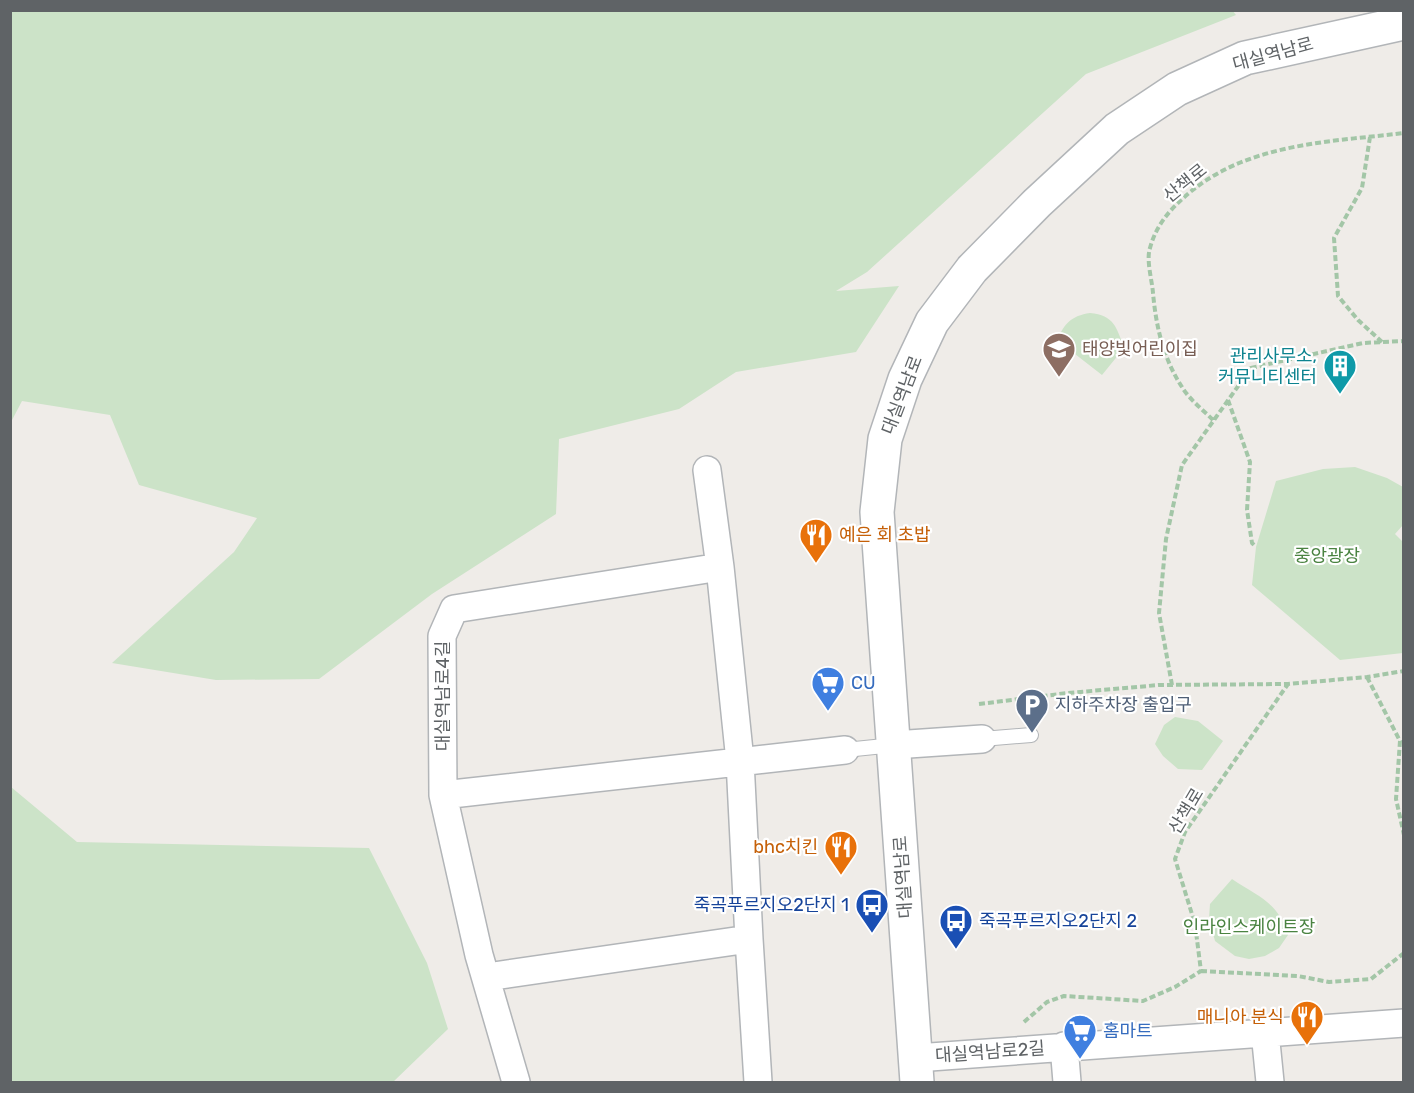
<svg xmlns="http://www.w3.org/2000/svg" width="1414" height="1093" viewBox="0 0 1414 1093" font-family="Rubik,'Noto Sans KR',sans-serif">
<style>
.green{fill:#cce3c8}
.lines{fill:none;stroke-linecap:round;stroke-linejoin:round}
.service-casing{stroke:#b2b5b8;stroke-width:16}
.minor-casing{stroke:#b2b5b8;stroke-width:30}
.tertiary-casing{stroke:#b2b5b8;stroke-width:36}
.path{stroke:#a3c6a7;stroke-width:4;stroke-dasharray:6 3;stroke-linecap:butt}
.service{stroke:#fff;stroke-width:14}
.minor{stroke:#fff;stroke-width:27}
.tertiary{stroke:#fff;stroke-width:33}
.labels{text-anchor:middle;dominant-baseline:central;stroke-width:4.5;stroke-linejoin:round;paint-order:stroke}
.street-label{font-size:18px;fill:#5f6366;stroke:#fff}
.education-label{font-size:18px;fill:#785e54;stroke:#fff;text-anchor:start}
.culture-label{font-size:18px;fill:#0d838f;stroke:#fff;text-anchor:end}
.food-label{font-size:18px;fill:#c56008;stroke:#fff;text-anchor:end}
.park-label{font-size:18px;fill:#4a8341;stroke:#fff}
.shop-label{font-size:18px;fill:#366cbe;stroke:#fff;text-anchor:start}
.service-label{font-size:18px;fill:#4e5e75;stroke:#fff;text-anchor:start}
.transit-label{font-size:18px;fill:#164399;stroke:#fff;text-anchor:end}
</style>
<rect width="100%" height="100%" fill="#efece8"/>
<!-- green -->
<path class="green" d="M1232,10L1236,15L1086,74L867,272L836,291L899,286L856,352L736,372L679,409L559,439L556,514L432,594L319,679L216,680L112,663L234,552L257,518L139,485L110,415L22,401L11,422V11Z
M1090,313C1114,315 1117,328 1124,348L1102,375L1057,340C1065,323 1071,316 1090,313Z
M1355,467L1387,478L1403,487V525L1395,534L1403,542V653L1340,660L1252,585L1256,547L1276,481L1323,469Z
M1175,717L1198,721L1223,741L1202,770L1178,769L1163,756L1155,744L1164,725Z
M11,787L77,842L369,848L427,963L448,1029L393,1082H11Z
M1232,879C1259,897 1278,902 1288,935L1279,948L1265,956L1249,959L1235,956L1215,941L1209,918L1210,904Z"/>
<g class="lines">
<!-- service casing -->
<g class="service-casing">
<path id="service" d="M982,739L1031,735
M845,750L894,745"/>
</g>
<!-- minor casing -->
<g class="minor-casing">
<path id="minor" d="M894,745L982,739
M443,795L845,750
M749,939L758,1082
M487,977L749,939L740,761L720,567L707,470
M1265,1032L1270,1082
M1064,1046L1067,1082
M916,1058L1404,1023
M516,1082L479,955L443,795L442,636L454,609L720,567"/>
</g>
<!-- tertiary casing -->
<g class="tertiary-casing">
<path id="tertiary" d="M917,1082L877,512L885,439L905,379L932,322L972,269L1037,203L1117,129L1177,89L1245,58L1404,23"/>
</g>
<!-- path -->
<path class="path" d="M1370,137L1362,188L1334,238L1338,296L1358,320L1382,342
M1228,400L1250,462L1247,510L1252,543L1256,547
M1213,420C1203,410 1189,399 1182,387C1163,358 1156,326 1153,293C1152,280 1146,260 1150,248C1156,225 1171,208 1189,193C1249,143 1329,142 1404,133
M1367,677L1400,741L1396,799L1404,835
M1172,685L1159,613L1166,539L1182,465L1251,368L1363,343L1404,341
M979,704L1068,693L1159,685L1288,684L1367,677L1404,671
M1201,971L1298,976L1329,982L1371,979L1404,953
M1024,1022L1047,1002L1064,996L1143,1001L1175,987L1201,971L1195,924L1175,859L1185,832L1288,684"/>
<!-- service -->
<use href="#service" class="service"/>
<!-- minor -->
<use href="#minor" class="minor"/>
<!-- tertiary -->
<use href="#tertiary" class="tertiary"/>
</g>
<!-- icons -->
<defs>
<g id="school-pin" transform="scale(1.725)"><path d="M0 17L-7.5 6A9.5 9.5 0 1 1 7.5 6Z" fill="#8d6e63" stroke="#fff"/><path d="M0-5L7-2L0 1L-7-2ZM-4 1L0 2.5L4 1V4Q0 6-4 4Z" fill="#fff"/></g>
<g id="building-pin" transform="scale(1.725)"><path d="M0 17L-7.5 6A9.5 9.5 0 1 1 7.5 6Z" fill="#0f9aa8" stroke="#fff"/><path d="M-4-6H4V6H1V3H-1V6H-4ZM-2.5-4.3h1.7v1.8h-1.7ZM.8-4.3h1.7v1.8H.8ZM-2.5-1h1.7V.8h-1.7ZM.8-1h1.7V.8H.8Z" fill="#fff"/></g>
<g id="restaurant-pin" transform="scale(1.725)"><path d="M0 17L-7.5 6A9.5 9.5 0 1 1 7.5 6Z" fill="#e8710a" stroke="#fff"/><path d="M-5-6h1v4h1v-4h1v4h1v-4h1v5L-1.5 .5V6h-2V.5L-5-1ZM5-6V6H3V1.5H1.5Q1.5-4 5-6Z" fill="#fff"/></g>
<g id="supermarket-pin" transform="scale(1.725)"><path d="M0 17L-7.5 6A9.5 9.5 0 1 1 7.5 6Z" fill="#3f7fe0" stroke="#fff"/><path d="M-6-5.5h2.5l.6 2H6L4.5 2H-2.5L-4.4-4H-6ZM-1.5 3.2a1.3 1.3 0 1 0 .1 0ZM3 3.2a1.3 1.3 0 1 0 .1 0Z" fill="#fff"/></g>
<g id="parking-pin" transform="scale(1.725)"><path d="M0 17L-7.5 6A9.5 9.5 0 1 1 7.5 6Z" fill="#5c6f8a" stroke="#fff"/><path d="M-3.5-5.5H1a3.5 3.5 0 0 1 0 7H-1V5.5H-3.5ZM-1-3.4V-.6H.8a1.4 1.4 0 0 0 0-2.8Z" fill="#fff"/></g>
<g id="bus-pin" transform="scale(1.725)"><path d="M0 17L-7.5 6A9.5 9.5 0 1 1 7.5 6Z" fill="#1a4fb4" stroke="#fff"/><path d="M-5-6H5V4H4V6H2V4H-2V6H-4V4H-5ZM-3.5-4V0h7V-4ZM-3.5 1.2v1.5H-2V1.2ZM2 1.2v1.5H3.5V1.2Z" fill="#fff"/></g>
</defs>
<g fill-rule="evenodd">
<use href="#school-pin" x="1059" y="349"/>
<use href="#building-pin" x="1340" y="366"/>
<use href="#restaurant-pin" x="816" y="535"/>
<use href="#supermarket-pin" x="828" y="683"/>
<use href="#parking-pin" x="1032" y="705"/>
<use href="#restaurant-pin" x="841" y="847"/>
<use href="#bus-pin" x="872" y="905"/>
<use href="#bus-pin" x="956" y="921"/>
<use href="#restaurant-pin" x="1307" y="1017"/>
<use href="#supermarket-pin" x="1080" y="1031"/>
</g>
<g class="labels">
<!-- street labels -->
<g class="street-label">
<text transform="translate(1273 54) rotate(-15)">대실역남로</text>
<text transform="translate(1185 183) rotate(-39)">산책로</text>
<text transform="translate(902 395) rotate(-69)">대실역남로</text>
<text transform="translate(443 696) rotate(-90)">대실역남로4길</text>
<text transform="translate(1186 811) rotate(-59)">산책로</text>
<text transform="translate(903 877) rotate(-94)">대실역남로</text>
<text transform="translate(990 1052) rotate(-4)">대실역남로2길</text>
</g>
<!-- education labels -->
<g class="education-label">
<text x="1082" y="349">태양빛어린이집</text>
</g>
<!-- culture labels -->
<g class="culture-label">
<text x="1317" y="356">관리사무소,<tspan x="1317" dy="21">커뮤니티센터</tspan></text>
</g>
<!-- food labels -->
<g class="food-label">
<text x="839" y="535" text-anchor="start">예은 회 초밥</text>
<text x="818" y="847">bhc치킨</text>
<text x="1284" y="1017">매니아 분식</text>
</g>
<!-- park labels -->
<g class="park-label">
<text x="1327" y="556">중앙광장</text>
<text x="1249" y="927">인라인스케이트장</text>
</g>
<!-- shop labels -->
<g class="shop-label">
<text x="851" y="683">CU</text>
<text x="1103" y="1031">홈마트</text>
</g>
<!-- service labels -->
<g class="service-label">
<text x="1055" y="705">지하주차장 출입구</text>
</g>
<!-- transit labels -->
<g class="transit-label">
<text x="849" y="905">죽곡푸르지오2단지 1</text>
<text x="979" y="921" text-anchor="start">죽곡푸르지오2단지 2</text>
</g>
</g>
<!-- border -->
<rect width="1414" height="1093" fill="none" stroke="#5f6366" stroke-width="24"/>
</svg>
